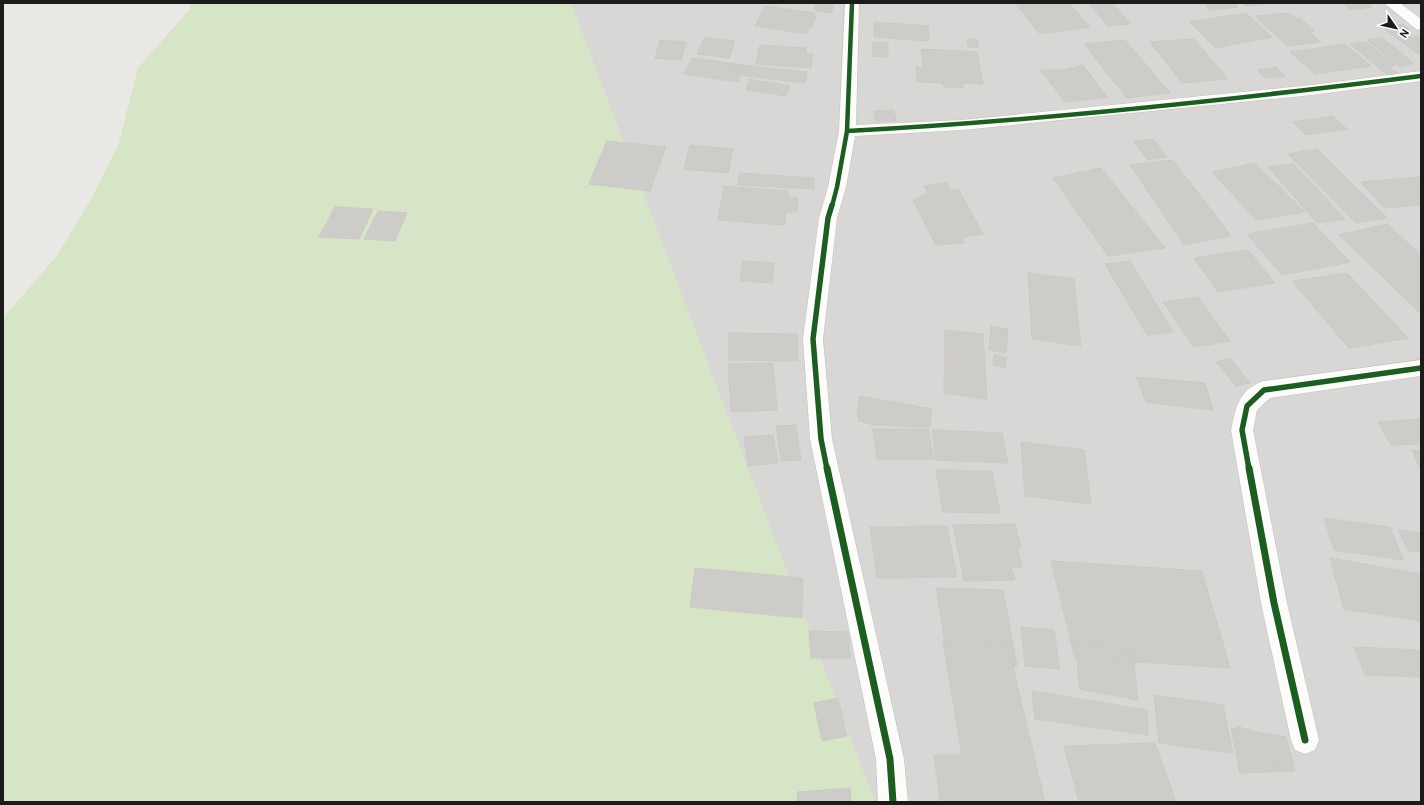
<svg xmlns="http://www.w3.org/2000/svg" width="1424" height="805" viewBox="0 0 1424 805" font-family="Overpass,sans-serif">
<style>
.residential{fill:#d8d7d5}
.grass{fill:#d5e5c5}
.building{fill:#ceccc9;stroke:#ccc9c5}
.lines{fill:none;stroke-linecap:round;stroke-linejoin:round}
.minor-casing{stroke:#c0c0be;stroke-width:1}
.minor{fill:#fcfcfb;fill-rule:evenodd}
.cycleway-far2-casing{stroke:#fff;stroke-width:6}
.cycleway-far1-casing{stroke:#fff;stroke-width:8}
.cycleway-casing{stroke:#fff;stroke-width:10}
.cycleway-far2{stroke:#1b5e20;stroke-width:4.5}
.cycleway-far1{stroke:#1b5e20;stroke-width:5.5}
.cycleway{stroke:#1b5e20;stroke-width:7}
</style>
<rect width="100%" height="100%" fill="#e9e8e4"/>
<!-- residential -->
<path class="residential" d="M558,3H1421V802H260Z"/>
<!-- grass -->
<path class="grass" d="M191,3H571L875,802H3V318L56,257L90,201L119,143L138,68L190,9Z"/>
<!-- building -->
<path class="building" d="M816,3H833L832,13L815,11Z
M1015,3H1069L1090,27L1040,34Z
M1088,3H1112L1131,24L1108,26Z
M1203,3H1233L1238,7L1210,10Z
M1243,3H1270L1245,6Z
M1343,3H1367L1372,7L1351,10Z
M765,6L815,13L814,15L816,16L811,28H809L807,34L755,26Z
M1246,13L1272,37L1216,48L1190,22Z
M1289,13L1296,19L1300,18L1314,31L1309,32L1321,42L1287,46L1255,16Z
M874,22L928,26L929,41L874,37Z
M1403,24L1409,29L1402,31L1411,37L1421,36V42L1418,43L1421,45V56L1382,27Z
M704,38L735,41L729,58L697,54Z
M1383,38L1413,63L1400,67L1367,40Z
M967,39H977L978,48L968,47Z
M1194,39L1228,79L1182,83L1150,42Z
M660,40L686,42L681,60L655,58Z
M1125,40L1170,93L1127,98L1084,44Z
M873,42L888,43V57L872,56Z
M1366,42L1395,65L1389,66L1400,75L1390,77L1350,44Z
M1345,44L1371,66L1315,74L1290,52Z
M760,45L806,48L805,54H813L811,68L756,64Z
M921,49L977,52L983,84L963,83V88L944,87L943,83L917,82L916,67H923Z
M692,58L745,65L738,82L684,74Z
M733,64L807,72L805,83L730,74Z
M1083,65L1107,97L1065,102L1041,70H1065Z
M1276,67L1285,76L1266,78L1257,70Z
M750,79L790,86L786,96L746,90Z
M894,110L896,121H876L874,111Z
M1333,116L1347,129L1306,135L1293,122Z
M1153,139L1167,157L1148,160L1134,141Z
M607,141L666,147L650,191L589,184Z
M690,145L733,149L728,173L684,169Z
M1317,149L1387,218L1356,223L1288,154Z
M1173,160L1231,236L1184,245L1130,165Z
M1255,163L1305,212L1256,220L1212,172Z
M1294,164L1345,219L1317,223L1268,167Z
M1101,168L1165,248L1108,256L1053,178Z
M740,173L814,178V189L738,185Z
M1421,177V205L1384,208L1361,182Z
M947,183L950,190L958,189L983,234L963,237L964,243L936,245L913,200L928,194L924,186Z
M724,186L788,191V197L798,198L797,212H786L785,225L718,220Z
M335,207L373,209L359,239L319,237Z
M378,211L407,213L395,241L364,239Z
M1313,223L1350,262L1282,275L1247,234Z
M1387,224L1421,255V312H1419L1339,235Z
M1248,250L1275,283L1218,292L1194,258Z
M743,261L774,263L772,283L740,281Z
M1130,261L1173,332L1147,335L1105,264Z
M1028,273L1074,279L1081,346L1032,339Z
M1347,273L1408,338L1349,348L1292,281Z
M1198,297L1230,341L1194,347L1163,302Z
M991,326L1008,329L1006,353L989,350Z
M945,330L983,334L987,399L944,393Z
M729,333L797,334L798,361L729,360Z
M994,355L1007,358L1005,368L993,365Z
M1230,358L1250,383L1236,386L1216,362Z
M773,363L777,410L731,412L728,364Z
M1136,377L1205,383L1213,410L1146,402Z
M860,396L932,409L930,427L873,425L859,421L857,413Z
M1421,419V444L1391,445L1378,422Z
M796,425L801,460L781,461L776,426Z
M873,429H928L934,459H877Z
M932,430L1002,433L1008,463L936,460Z
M773,435L778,463L748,466L744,437Z
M1021,442L1084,450L1091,504L1025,496Z
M1412,450L1421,451V470Z
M936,470L992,471L1000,513L943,512Z
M1324,518L1390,527L1403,560L1334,550Z
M1015,524L1021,548H1017L1022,567H1011L1015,580L964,581L953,525Z
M947,526L957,577L877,578L870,527Z
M1398,530L1421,533V552L1409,551Z
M1330,558L1421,574V621L1344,609Z
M1051,561L1202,571L1230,668L1075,658Z
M695,568L803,578L802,618L690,607Z
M936,588L1003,590L1017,666H949Z
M1021,627L1054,630L1060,669L1025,666Z
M809,631L848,632L850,658H811Z
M943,641L1008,646L1045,802H940L934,755H962Z
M1076,641L1133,652L1138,700L1079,689Z
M1354,647L1421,650V677L1365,675Z
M1032,691L1147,710L1148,735L1035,719Z
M1154,695L1223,705L1233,753L1159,743Z
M838,698L847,736L822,741L814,703Z
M1236,726L1272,737L1281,768L1238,759Z
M1231,728L1286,737L1295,771L1240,773Z
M1155,743L1176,802H1079L1064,746Z
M850,788L851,802H798L797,792Z"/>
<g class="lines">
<!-- minor casing -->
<g class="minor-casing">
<path id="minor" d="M845,3H859L856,125L962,120L1312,85L1421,71V81L1312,95L962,130L855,136L846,187L837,218L823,339L832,439L904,759L908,802H878L876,759L810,439L803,339L819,218L828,187L839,131Z
M1384,3H1400L1421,19V30L1416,29Z
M1421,360V376L1270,398L1257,410L1253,430L1287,603L1319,740L1315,750L1305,754L1295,750L1291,740L1261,603L1231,430C1236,407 1239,389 1264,381Z"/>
</g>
<!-- minor -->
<use href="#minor" class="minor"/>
<!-- cycleway-far2 casing -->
<g class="cycleway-far2-casing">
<path id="cycleway-far2" d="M847,131C1039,121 1231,100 1421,76
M832,206L837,187L847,131L852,3"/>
</g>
<!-- cycleway-far1 casing -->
<g class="cycleway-far1-casing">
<path id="cycleway-far1" d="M827,469L821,439L813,339L828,218L832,205
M1249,469L1242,430L1247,406L1264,390L1421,368"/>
</g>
<!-- cycleway casing -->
<g class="cycleway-casing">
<path id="cycleway" d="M827,468L890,759L893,802
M1249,468L1274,603L1305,740"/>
</g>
<!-- cycleway-far2 -->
<use href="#cycleway-far2" class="cycleway-far2"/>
<!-- cycleway-far1 -->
<use href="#cycleway-far1" class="cycleway-far1"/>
<!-- cycleway -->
<use href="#cycleway" class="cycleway"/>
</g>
<!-- border -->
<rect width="1424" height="805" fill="none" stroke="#1b1b1b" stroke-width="8"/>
<!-- north arrow -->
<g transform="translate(1396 28) rotate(124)" stroke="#ffffff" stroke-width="3" paint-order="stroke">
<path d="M0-3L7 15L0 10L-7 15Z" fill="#1b1b1b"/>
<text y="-6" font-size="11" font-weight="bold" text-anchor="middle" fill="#1b1b1b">N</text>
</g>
</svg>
